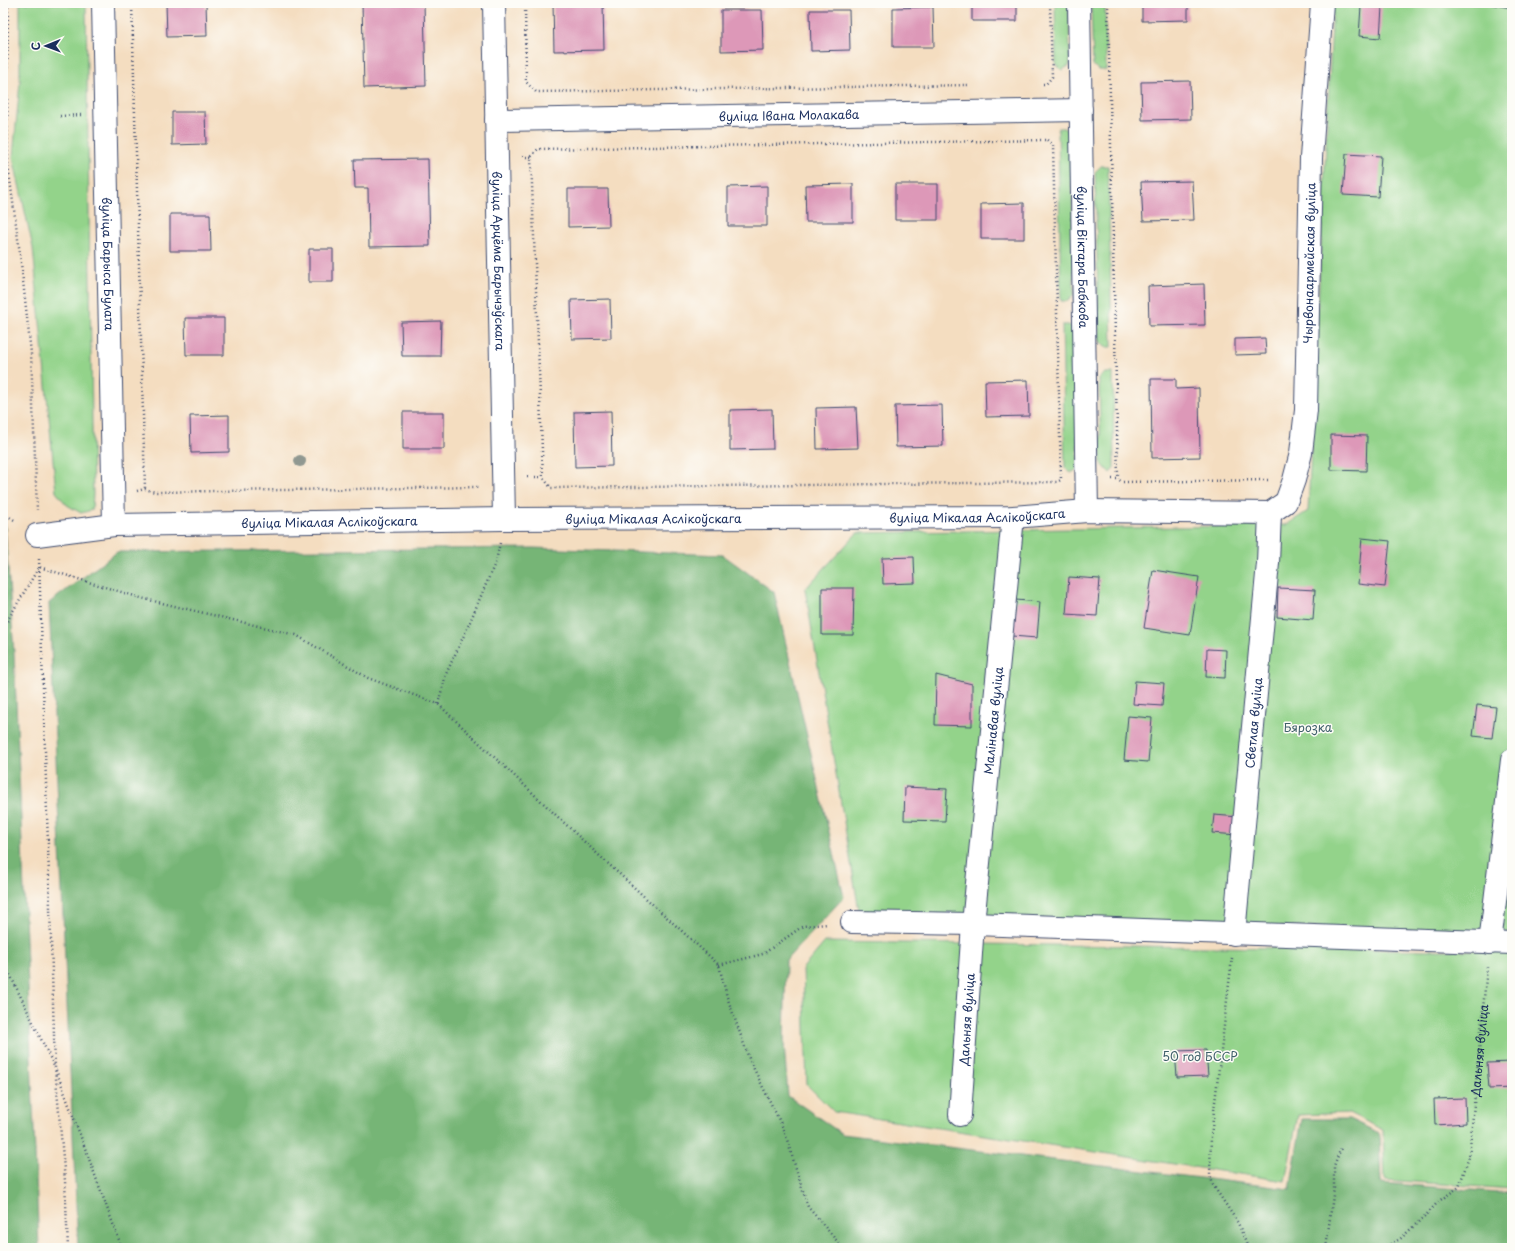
<svg xmlns="http://www.w3.org/2000/svg" width="1515" height="1251" viewBox="0 0 1515 1251" font-family="'Playpen Sans',sans-serif">
<style>
.green{fill:#93d38a;stroke:#578174}
.forest{fill:#76b576;stroke:#48726a}
.building{fill:#dd98b8}
.lines{fill:none;stroke-linecap:round;stroke-linejoin:round}
.minor-casing{stroke:#3c496d;stroke-width:24}
.path{stroke:#3c496d;stroke-width:2.5;stroke-dasharray:1 3;stroke-linecap:butt}
.minor{stroke:#fff;stroke-width:22}
.tree{fill:#909891}
.labels{text-anchor:middle;dominant-baseline:central;stroke-width:3;stroke-linejoin:round;paint-order:stroke}
.street-label{font-size:12px;fill:#1b2f5e;stroke:#fdfcf7}
.park-label{font-size:12px;fill:#3f606b;stroke:#fdfcf7}
</style>
<rect width="100%" height="100%" fill="#fdfcf7"/>
<filter id="ink" filterUnits="userSpaceOnUse"><feTurbulence type="fractalNoise" baseFrequency=".025" numOctaves="2"/><feDisplacementMap in="SourceGraphic" scale="8" xChannelSelector="R" yChannelSelector="G"/><feConvolveMatrix kernelMatrix="1 2 1 2 8 2 1 2 1" color-interpolation-filters="sRGB"/></filter>
<filter id="wash" filterUnits="userSpaceOnUse"><feTurbulence type="fractalNoise" baseFrequency=".012" numOctaves="4" result="noise"/><feDisplacementMap in="SourceGraphic" scale="16" xChannelSelector="R" yChannelSelector="G"/><feGaussianBlur stdDeviation="0.9" result="paint"/><feColorMatrix in="noise" values="0 0 0 0 0 0 0 0 0 0 0 0 0 0 0 0 0 1.4 0 .05"/><feComposite in="paint" operator="in"/></filter>
<g filter="url(#wash)">
<rect width="100%" height="100%" fill="#f4ddc0"/>
<!-- green -->
<path class="green" d="M20,3H86L93,494L92,510L81,513L67,505L56,492L33,248L13,157L20,82Z
M1055,3H1069L1070,65L1062,70L1056,65Z
M1091,3H1105L1106,70H1098L1093,65Z
M1333,3H1512V933L1062,921L859,911L805,589L857,533L1286,525L1308,511Z
M1058,128H1064L1071,134L1074,294L1068,301H1061Z
M1101,166H1108L1112,347H1105L1099,340L1095,172Z
M1062,325H1069L1075,329L1078,469L1071,473L1065,468Z
M1105,373H1113L1114,468L1110,473L1101,463L1099,378Z
M825,942L1512,951V1189L1385,1180L1383,1130L1349,1113L1298,1115L1285,1181L834,1112L807,1085L803,968Z"/>
<!-- forest -->
<path class="forest" d="M3,497L14,653L39,1248H3Z
M533,548L723,555L774,592L844,897L786,960L784,1044L788,1096L842,1134L1290,1189L1302,1119H1349L1379,1133L1381,1183L1512,1193V1248H78L49,603L117,552Z"/>
<g id="blocks">
<!-- building -->
<path class="building" d="M166,3H206L207,36L167,37Z
M362,3H424L426,86L364,88Z
M553,3H603L604,50L554,51Z
M972,3H1017V21H972Z
M1142,3H1188V20L1142,21Z
M1488,3H1512V8L1488,4Z
M1361,6L1382,7L1380,38L1359,36Z
M933,7L934,47H893V8Z
M721,10H762L763,50L721,51Z
M810,10H849L850,50L811,51Z
M1190,81L1191,119L1142,120L1141,82Z
M172,112H205L206,144L172,145Z
M1346,154L1381,156L1378,197L1343,195Z
M428,159L430,246L369,247L368,188H355L354,160Z
M1192,181L1194,220L1143,221L1141,182Z
M853,184V222H806L805,185Z
M895,184H938V220H895Z
M767,186V226H728V187Z
M568,189H608L609,226L568,227Z
M1024,203V239H981V204Z
M170,214H210L211,251H170Z
M309,249H333V282H309Z
M1204,284L1205,325L1149,326L1148,286Z
M610,299L611,338L572,339L571,300Z
M185,318H224V355H186Z
M441,321L440,356H402L401,322Z
M1265,338L1266,354L1235,355V339Z
M1151,379H1176V389L1199,388L1200,457L1152,458Z
M1028,380L1029,416L986,417L985,381Z
M942,405L943,446L896,447L895,406Z
M856,407L858,448L817,449L816,408Z
M772,409L773,449L730,450V410Z
M611,411L612,466L575,467L574,412Z
M403,412H444V449H403Z
M229,415V452L191,453L190,416Z
M1331,435L1367,436L1366,471L1331,470Z
M1362,538L1390,541L1385,587L1358,584Z
M914,557L915,583L883,584L882,558Z
M1153,570L1199,577L1190,635L1144,628Z
M1069,577L1100,579L1097,616L1066,614Z
M822,588H854L853,635H822Z
M1278,588L1315,590L1313,620L1277,617Z
M1016,600L1040,602L1037,638L1012,636Z
M1207,649L1226,650L1225,678L1206,677Z
M936,675L972,684V726L935,725Z
M1135,681L1164,683L1162,706L1133,704Z
M1477,705L1496,707L1492,738L1473,736Z
M1128,716L1152,718L1148,762L1124,760Z
M905,787L947,789L945,821L904,820Z
M1214,815L1239,817L1237,835L1212,833Z
M1206,1050L1208,1076L1177,1077L1175,1051Z
M1512,1062V1088L1489,1089L1487,1063Z
M1465,1098L1466,1123L1435,1125L1434,1099Z"/>
</g>
</g>
<g filter="url(#ink)">
<use href="#blocks" fill-opacity="0" stroke="#3c496d" stroke-width="1"/>
<g class="lines">
<!-- minor casing -->
<g class="minor-casing">
<g id="minor">
<path id="s2" d="M103,3L114,525"/>
<path id="s3" d="M494,3L504,519"/>
<path id="s4" d="M1079,3L1087,511"/>
<path id="s5" d="M496,120L1081,110"/>
<path id="s6" d="M1270,513L1286,502L1294,480L1301,453L1306,410L1311,158L1322,3"/>
<path id="s7" d="M37,535L114,525L504,519L1013,517L1087,511L1270,513"/>
<path d="M852,922L973,924L1512,943"/>
<path id="s8" d="M1234,934L1268,563L1270,513"/>
<path d="M1490,943L1512,760"/>
<path id="s9" d="M960,1115L973,924L1013,517"/>
</g>
</g>
<!-- path -->
<g class="path">
<path d="M8,3L7,97L8,165L20,254L31,353L37,510"/>
<path d="M132,3L145,489"/>
<path d="M525,3L526,82L536,92L968,85"/>
<path d="M1108,3L1118,479"/>
<path d="M1043,84H1046L1052,77L1050,3"/>
<path d="M60,116L81,115"/>
<path d="M1047,140L1053,145L1061,480L1057,482L551,488L543,477L531,157L538,149Z"/>
<path d="M522,157H531"/>
<path d="M527,477H543"/>
<path d="M1112,479H1118L1122,482L1268,480"/>
<path d="M137,491L145,489L155,492L480,487"/>
<path d="M3,513L16,521"/>
<path d="M39,559L55,1067L65,1181L68,1248"/>
<path d="M3,628L39,567L141,598L296,635L368,678L438,704L591,848L719,965L727,997L750,1061L784,1130L808,1207L843,1248"/>
<path d="M438,704L446,674L466,631L496,561L500,543"/>
<path d="M1232,958L1211,1136L1210,1174L1213,1185L1238,1223L1248,1248"/>
<path d="M3,960L54,1066"/>
<path d="M719,965L763,954L803,926L828,924"/>
<path d="M56,1070L122,1248"/>
<path d="M1326,1248L1334,1188V1166L1341,1148"/>
<path id="s1" d="M1383,1248L1400,1239L1427,1214L1439,1201L1459,1187L1469,1157L1487,967"/>
</g>
<!-- minor -->
<use href="#minor" class="minor"/>
</g>
<!-- trees -->
<circle class="tree" cx="300" cy="461" r="6"/>
</g>
<g class="labels">
<!-- street labels -->
<g class="street-label">
<text stroke="none"><textPath href="#s5" startOffset="293">вуліца Івана Молакава</textPath></text>
<text stroke="none"><textPath href="#s4" startOffset="254">вуліца Віктара Бабкова</textPath></text>
<text stroke="none"><textPath href="#s3" startOffset="258">вуліца Арцёма Барычэўскага</textPath></text>
<text stroke="none"><textPath href="#s6" startOffset="261">Чырвонаармейская вуліца</textPath></text>
<text stroke="none"><textPath href="#s2" startOffset="261">вуліца Барыса Булата</textPath></text>
<text stroke="none"><textPath href="#s7" startOffset="941">вуліца Мікалая Аслікоўскага</textPath></text>
<text stroke="none"><textPath href="#s7" startOffset="617">вуліца Мікалая Аслікоўскага</textPath></text>
<text stroke="none"><textPath href="#s7" startOffset="293">вуліца Мікалая Аслікоўскага</textPath></text>
<text stroke="none"><textPath href="#s9" startOffset="396">Малінавая вуліца</textPath></text>
<text stroke="none"><textPath href="#s8" startOffset="212">Светлая вуліца</textPath></text>
<text stroke="none"><textPath href="#s9" startOffset="96">Дальняя вуліца</textPath></text>
<text stroke="none"><textPath href="#s1" startOffset="237">Дальняя вуліца</textPath></text>
</g>
<!-- park labels -->
<g class="park-label">
<text x="1308" y="727">Бярозка</text>
<text x="1200" y="1056">50 год БССР</text>
</g>
</g>
<!-- margin -->
<rect width="1515" height="1251" fill="none" stroke="#fdfcf7" stroke-width="16"/>
<!-- north arrow -->
<g transform="translate(46 46) rotate(269)" stroke="#fdfcf7" stroke-width="3" paint-order="stroke">
<path d="M0-3L7 15L0 10L-7 15Z" fill="#1b2f5e"/>
<text y="-6" font-size="11" font-weight="bold" text-anchor="middle" fill="#1b2f5e">С</text>
</g>
</svg>
